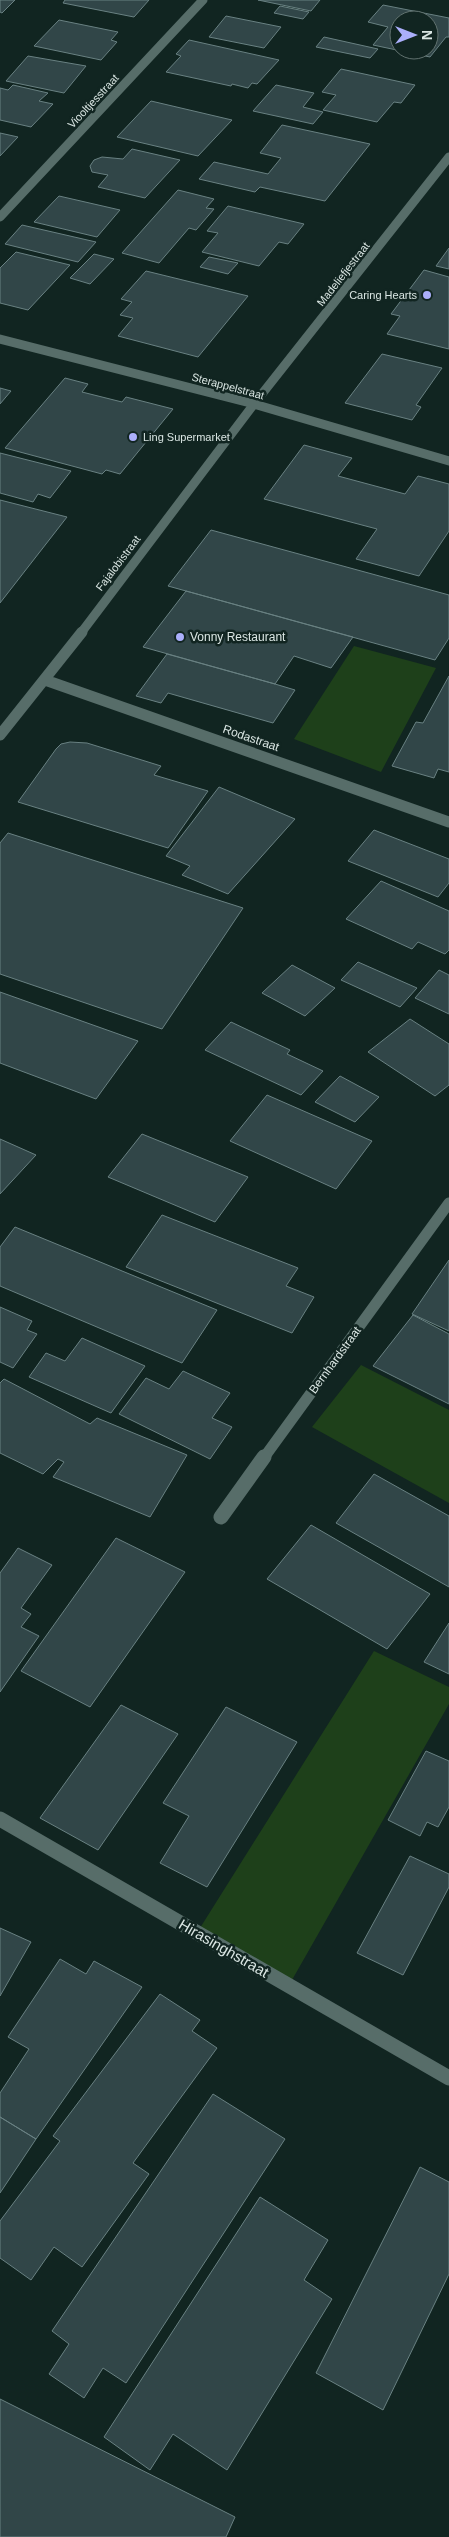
<svg xmlns="http://www.w3.org/2000/svg" width="449" height="2537" viewBox="0 0 449 2537" font-family="Arial,sans-serif">
<style>
.green{fill:#1e401a}
.building{fill:#314648;stroke:#698182;fill-rule:evenodd}
.lines{fill:none;stroke-linecap:round;stroke-linejoin:round}
.minor-far2{stroke:#576d69;stroke-width:9}
.minor-far1{stroke:#576d69;stroke-width:11}
.minor{stroke:#576d69;stroke-width:15}
.poi-dot{fill:#abaffb;stroke:#112521;stroke-width:2}
.labels{text-anchor:middle;dominant-baseline:central;stroke-width:5;stroke-linejoin:round;paint-order:stroke}
.far-street-label{font-size:11px;fill:#dae6e3;stroke:#112521}
.far-poi-label{font-size:11px;fill:#dae6e3;stroke:#112521;text-anchor:end}
.poi-label{font-size:12px;fill:#dae6e3;stroke:#112521;text-anchor:start}
.street-label{font-size:12px;fill:#dae6e3;stroke:#112521}
.near-street-label{font-size:15px;fill:#dae6e3;stroke:#112521}
</style>
<rect width="100%" height="100%" fill="#112521"/>
<!-- green -->
<path class="green" d="M354,646L436,668L381,772L294,739Z
M361,1365L449,1410V1503L312,1427Z
M374,1651L449,1687V1704L292,1980L200,1928Z"/>
<!-- building -->
<path class="building" d="M0,0H15L2,13L0,12Z
M65,0H149L134,17L63,3Z
M258,0H320L311,11Z
M383,5L449,18V37H446L430,57L373,45L388,27L368,22ZM399,20H429V50H399Z
M280,6L309,12L303,19L274,13Z
M226,16L281,27L264,48L209,37Z
M59,20L118,32L111,40L117,42L101,60L34,46Z
M324,37L378,49L370,58L316,47Z
M189,40L279,60L257,84L252,83L248,88L232,84L231,86L166,72L181,56L176,54Z
M28,56L86,66L64,93L6,81Z
M341,69L415,85L401,103L394,102L377,122L323,110L336,95L322,92Z
M13,85L48,93L39,101L53,104L31,127L0,120V88L8,90Z
M276,85L314,93L303,107L323,112L313,124L253,111Z
M151,101L232,120L198,156L117,137Z
M282,125L370,144L325,201L260,187L255,192L199,179L214,162L268,174L281,158L260,153Z
M0,133L18,137L0,156Z
M132,149L180,160L145,198L98,187L108,175L92,172L90,166L94,160L102,157L123,159Z
M178,190L214,199L206,208L214,209L196,230L189,228L159,263L122,253Z
M59,196L120,210L97,237L34,222Z
M228,206L304,224L288,244L279,242L259,266L202,252L218,233L207,231Z
M22,225L96,242L78,262L5,244Z
M449,248V269L436,266Z
M16,252L70,265L28,310L0,303V268Z
M94,254L114,259L90,284L70,278Z
M209,257L238,263L228,274L200,267Z
M424,270L449,277V349L387,334L400,316L391,314Z
M146,271L248,296L198,357L118,336L133,318L120,315L132,302L121,299Z
M382,354L442,368L416,405L421,407L412,420L345,403Z
M65,378L88,384L82,392L122,402L126,397L173,409L120,474L106,470L102,474L5,448Z
M0,388L11,391L0,404Z
M304,445L352,458L338,476L405,494L418,476L449,484V531L419,576L356,559L377,529L264,499Z
M0,453L71,471L50,498L38,494L33,502L0,493Z
M0,500L67,517L0,603Z
M211,530L449,595V638L435,660L168,586Z
M186,591L353,637L331,668L294,656L275,684L143,647Z
M167,654L275,684L295,690L273,723L168,693L161,703L136,696Z
M449,676V772L438,769L434,778L392,766L416,722L423,723Z
M70,742L87,743L161,766L154,775L208,791L168,848L18,802L56,749L61,744Z
M219,787L295,819L228,894L182,875L190,866L166,856Z
M374,830L449,859V883L438,897L348,861Z
M8,833L243,908L162,1029L0,974V843Z
M381,881L449,911V950L445,954L418,942L412,949L346,919Z
M358,962L417,988L400,1007L341,980Z
M292,965L335,988L305,1016L262,993Z
M439,970L449,975V1014L415,998Z
M0,992L138,1041L96,1099L0,1063Z
M410,1019L449,1044V1085L435,1096L368,1052Z
M231,1022L290,1050L287,1054L323,1071L301,1095L205,1050Z
M340,1076L379,1097L355,1122L315,1102Z
M267,1095L372,1141L336,1189L230,1141Z
M142,1134L248,1177L215,1222L108,1177Z
M0,1139L36,1155L0,1194Z
M162,1215L298,1268L286,1286L314,1297L292,1333L126,1267Z
M15,1227L217,1310L182,1363L0,1286V1247Z
M449,1260V1331L412,1314Z
M0,1307L32,1321L27,1330L37,1334L13,1368L0,1362Z
M413,1315L449,1334V1404L373,1366Z
M82,1338L145,1366L111,1413L29,1377L46,1353L65,1361Z
M183,1371L230,1393L212,1418L232,1427L210,1459L119,1414L146,1378L169,1389Z
M4,1379L90,1424L97,1418L187,1455L150,1517L53,1477L64,1462L58,1459L43,1474L0,1453V1383Z
M374,1474L449,1516V1587L336,1523Z
M311,1525L430,1594L387,1649L267,1579Z
M116,1538L185,1572L90,1707L21,1671Z
M18,1548L52,1565L21,1608L31,1614L21,1627L39,1636L0,1692V1573Z
M449,1623V1674L424,1662Z
M121,1705L178,1734L98,1850L40,1818Z
M226,1707L297,1742L207,1887L160,1863L189,1816L163,1803Z
M426,1751L449,1761V1807L438,1827L427,1822L420,1836L388,1820Z
M410,1856L449,1874V1887L403,1975L357,1953Z
M0,1928L31,1942L0,1996Z
M60,1959L86,1974L94,1961L142,1987L36,2139L0,2117V2093L29,2049L8,2037Z
M160,1994L200,2020L192,2031L217,2048L133,2163L149,2174L82,2267L54,2247L31,2280L0,2258V2221L60,2141L53,2136Z
M213,2094L285,2139L126,2383L103,2368L84,2398L49,2374L69,2344L52,2331Z
M0,2117L36,2139L0,2193Z
M420,2167L449,2182V2274L383,2410L316,2373Z
M260,2197L328,2240L304,2280L332,2299L227,2470L173,2434L150,2470L104,2437Z
M0,2399L235,2517L226,2537H0Z"/>
<g class="lines">
<!-- minor-far2 -->
<path class="minor-far2" d="M0,217L203,0
M0,339L254,404L449,461
M81,633L254,404L449,157"/>
<!-- minor-far1 -->
<path class="minor-far1" d="M45,680L449,822
M0,735L82,632
M263,1459L449,1203"/>
<!-- minor -->
<path class="minor" d="M221,1517L264,1457
M0,1819L449,2078"/>
</g>
<!-- markers -->
<g class="poi-dot">
<circle cx="427" cy="295" r="5"/>
<circle cx="133" cy="437" r="5"/>
<circle cx="180" cy="637" r="5"/>
</g>
<g class="labels">
<!-- far-street labels -->
<g class="far-street-label">
<text transform="translate(93 101) rotate(-47)">Viooltjesstraat</text>
<text transform="translate(343 274) rotate(-52)">Madeliefjestraat</text>
<text transform="translate(228 386) rotate(15)">Sterappelstraat</text>
<text transform="translate(118 563) rotate(-53)">Fajalobistraat</text>
</g>
<!-- far-poi labels -->
<g class="far-poi-label">
<text x="417" y="295">Caring Hearts</text>
<text x="143" y="437" text-anchor="start">Ling Supermarket</text>
</g>
<!-- poi labels -->
<g class="poi-label">
<text x="190" y="637">Vonny Restaurant</text>
</g>
<!-- street labels -->
<g class="street-label">
<text transform="translate(251 738) rotate(19)">Rodastraat</text>
<text transform="translate(335 1360) rotate(-54)">Bernhardstraat</text>
</g>
<!-- near-street labels -->
<g class="near-street-label">
<text transform="translate(224 1948) rotate(30)">Hirasinghstraat</text>
</g>
</g>
<!-- north arrow -->
<g transform="translate(414 35) rotate(90)"><circle r="24" fill="#112521" stroke="#61726f"/>
<path d="M0-4L9 19L0 12L-9 19Z" fill="#abaffb"/>
<text y="-8" font-size="14" font-weight="bold" text-anchor="middle" fill="#dae6e3">N</text>
</g>
</svg>
